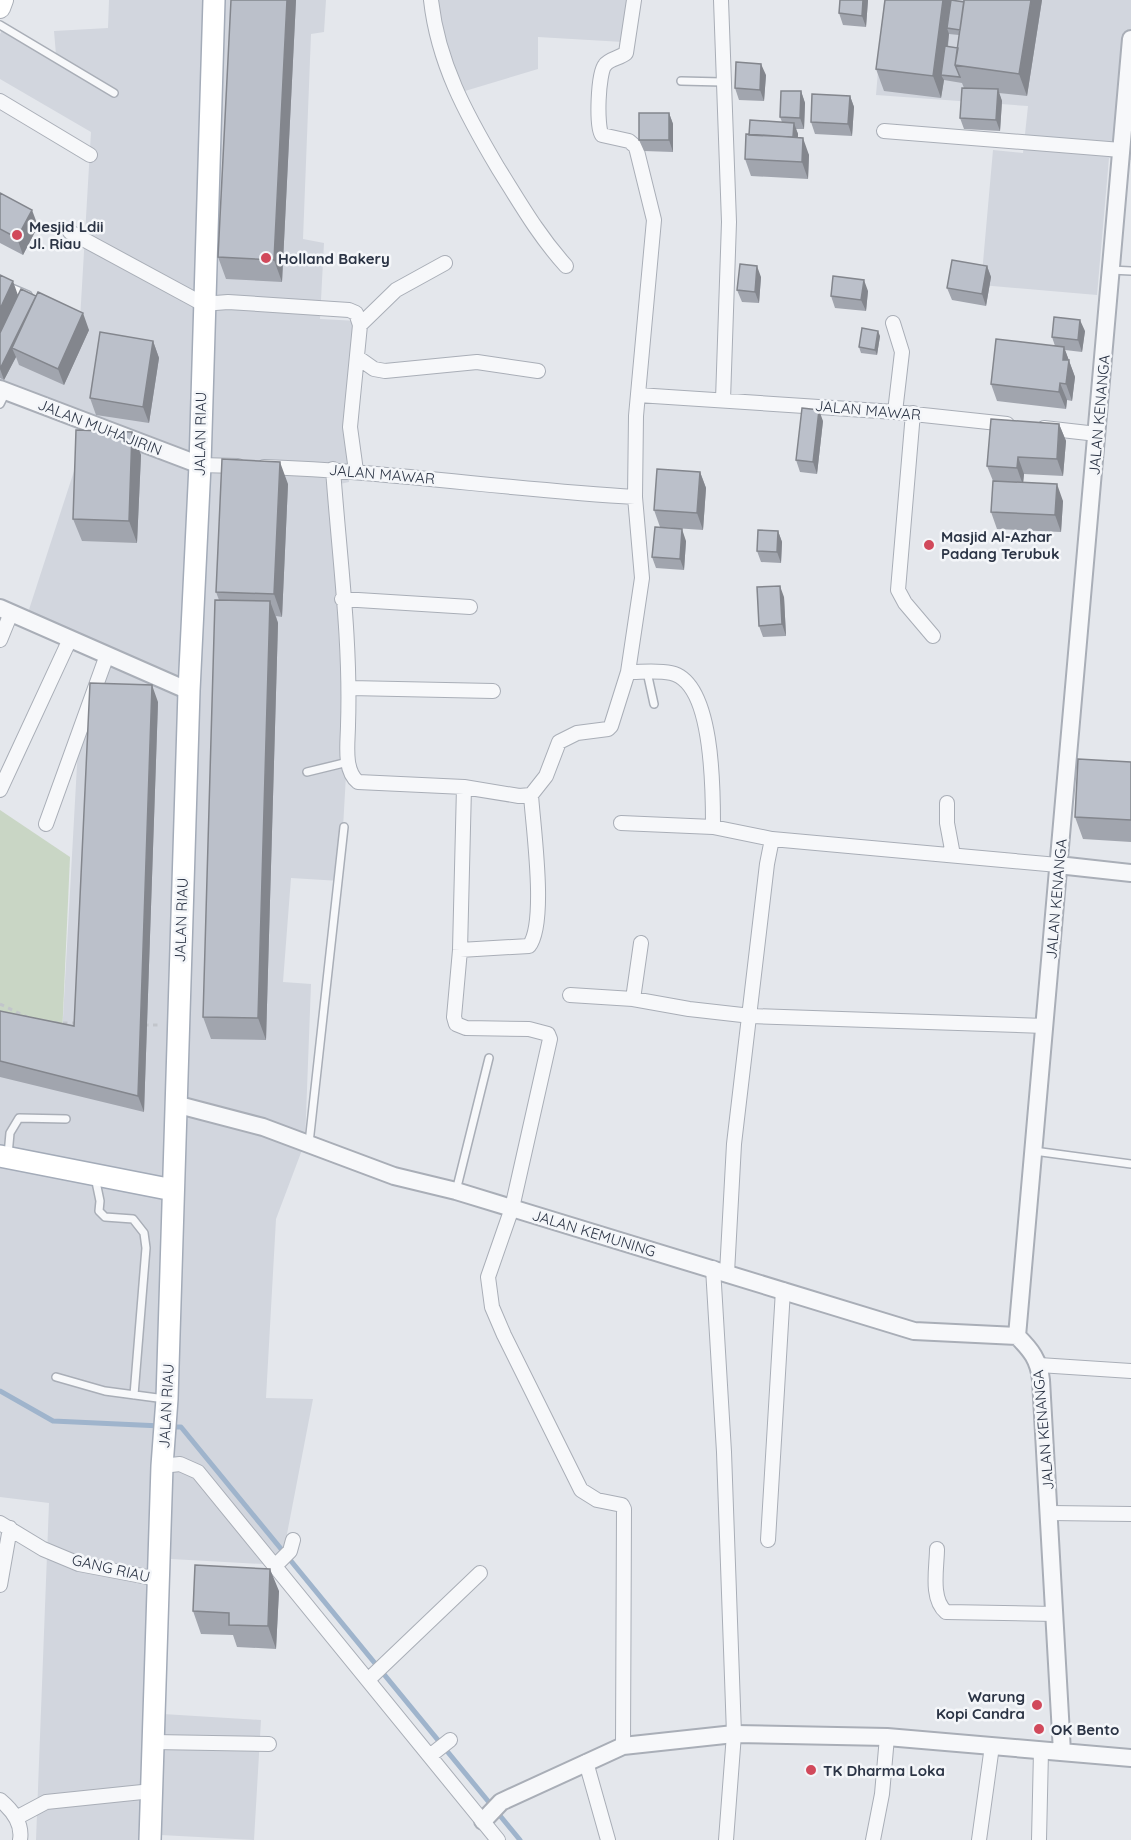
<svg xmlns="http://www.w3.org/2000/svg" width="1131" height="1840" viewBox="0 0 1131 1840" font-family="Quicksand,sans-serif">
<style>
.built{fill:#d2d6de}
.green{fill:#c9d6c5}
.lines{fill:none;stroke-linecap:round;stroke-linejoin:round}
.stream{stroke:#9fb4cc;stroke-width:5}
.service-casing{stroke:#a9aeb7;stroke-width:10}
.minor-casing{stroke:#a9aeb7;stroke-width:16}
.tertiary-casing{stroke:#a9aeb7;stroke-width:20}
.secondary-casing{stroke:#a9aeb7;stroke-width:22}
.primary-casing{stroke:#a3abb8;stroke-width:24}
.path{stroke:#c2c5cb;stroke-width:3;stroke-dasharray:4.5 4.5;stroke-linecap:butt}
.service{stroke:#f7f8fa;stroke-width:7}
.minor{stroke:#f7f8fa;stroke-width:14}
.tertiary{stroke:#f7f8fa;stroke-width:16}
.secondary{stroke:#fff;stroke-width:20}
.primary{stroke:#fff;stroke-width:21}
.wall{fill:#a1a5ae;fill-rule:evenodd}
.shaded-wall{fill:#83868d}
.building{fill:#bbc0ca;stroke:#83868d;stroke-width:1.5}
.poi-dot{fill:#d1495b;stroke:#f4f6f9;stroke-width:2}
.labels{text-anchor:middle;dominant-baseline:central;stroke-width:5;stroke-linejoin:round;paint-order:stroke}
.poi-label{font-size:15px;font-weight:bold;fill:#2b3445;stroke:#f4f6f9;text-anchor:start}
.street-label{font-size:15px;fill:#2b3445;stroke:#f4f6f9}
</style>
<rect width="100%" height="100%" fill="#e4e7ec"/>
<!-- built -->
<path class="built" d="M109,0H326L324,32L311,34L303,239L324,243L320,319L358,321L349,482L331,486L346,775L340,881L291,878L283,982L311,984L305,1142L276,1219L266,1398L313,1399L281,1565L171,1559L163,1714L261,1720L254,1840L161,1835V1840H36L49,1503L0,1497V1021L62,1036L78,747L110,659L24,625L88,428L0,392V301L79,337L91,132L0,79V34L2,30L56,55L54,31L108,28Z
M429,0H627L623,42L538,37V69L455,94Z
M884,0H1131V160L1109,158L1097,295L981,285L993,150L1023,153L1028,106L876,95Z"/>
<!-- green -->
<path class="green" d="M0,810L70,857L62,1036L0,1021Z"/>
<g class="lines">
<!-- stream -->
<path class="stream" d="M0,1391L53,1421L161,1426
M171,1427H181L520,1840"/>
<!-- service casing -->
<g class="service-casing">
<path id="service" d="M0,25L114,93
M681,81L722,82
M1111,270L1131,271
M0,283L28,295
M0,404L6,392
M647,672L654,704
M307,772L348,762
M309,1143L344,827
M1034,1151L1131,1164
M8,1155L10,1133L19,1118L66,1119
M95,1177L100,1201L99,1211L105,1217L133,1219L144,1233L146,1248L134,1395
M456,1191L489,1058
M56,1377L105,1391L165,1399"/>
</g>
<!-- minor casing -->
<g class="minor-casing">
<path id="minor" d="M431,0C438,63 466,114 498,168C520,203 538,235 566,266
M721,0L729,222L723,400
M0,101L90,155
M884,131L1121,150
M70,232L203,304L228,302L349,310L356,313L360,325L350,427L356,471
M893,323L902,352L895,412
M360,325L396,290L445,263
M357,357L374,369L385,371L477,362L538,371
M638,395L895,412L1007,424
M913,413L898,590L905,603L933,636
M1044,428L1097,434
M200,465L238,466
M264,467C388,471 511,490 635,497
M333,469C339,554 351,640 348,725C348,742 343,770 358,782L464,787L519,796L531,795
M342,599L470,607
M0,640L11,613
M628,672C642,672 658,670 671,673C714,682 713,792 713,827L772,839L1058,865
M350,688L493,691
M464,787L460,950L454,1017L456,1024L466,1028L529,1029L548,1034L550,1039L512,1208L488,1277L492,1307L504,1335L581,1490L597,1500L622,1505L624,1509L623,1746
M0,790L70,639
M947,803V823L953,855
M621,823L713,827
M46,824L107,655
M641,943L633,999L689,1009L751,1016L1045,1026
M460,950L529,946C547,923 533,827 531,795L546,776L559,742L577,733L608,729L611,726L628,672L642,578L635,497L636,416L654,220L636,147L629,141L602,135C596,127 598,73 605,65C609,59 620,58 626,53L634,0
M570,995L633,999
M713,1268L724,1452L734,1734L726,1840
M727,1273L734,1144L767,864L772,839
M1039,1365L1131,1371
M162,1466L180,1464L198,1472L498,1840
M1050,1513L1131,1514
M0,1523L43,1549L79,1564L158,1579
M768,1540L783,1290
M937,1549C937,1567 930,1599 946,1612L1055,1614
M276,1565L290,1551L293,1540
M0,1585L10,1528
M369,1679L480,1573
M154,1742L269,1744
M431,1755L450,1740
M586,1762L608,1840
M0,1800C12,1810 23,1823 20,1840
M16,1818L46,1802L152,1791
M873,1840L882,1794L887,1737
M979,1840L992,1746
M1039,1840L1041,1751"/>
</g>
<!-- tertiary casing -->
<g class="tertiary-casing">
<path id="tertiary" d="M0,389L200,465
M0,608L189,691
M1058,865L1131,873
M175,1104L263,1127L394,1176L456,1191L914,1331L1017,1336
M1062,1752L1041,1380C1039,1360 1031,1350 1017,1336L1131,39
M483,1821L501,1802L623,1746L734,1734L887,1737L1131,1758"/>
</g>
<!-- secondary casing -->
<g class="secondary-casing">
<path id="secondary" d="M0,8L3,0"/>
</g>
<!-- primary casing -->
<g class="primary-casing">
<path id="primary" d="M0,1156L173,1190
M150,1840L162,1466L167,1399L189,691L200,465L214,0"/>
</g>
<!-- path -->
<path class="path" d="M0,1004L27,1017
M54,1023H77
M144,1025H160"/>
<!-- service -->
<use href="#service" class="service"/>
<!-- minor -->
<use href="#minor" class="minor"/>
<!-- tertiary -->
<use href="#tertiary" class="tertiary"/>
<!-- secondary -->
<use href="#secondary" class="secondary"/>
<!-- primary -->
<use href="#primary" class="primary"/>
</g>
<!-- wall -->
<path class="wall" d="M231,0H296L282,282L226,279L218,257Z
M840,0H868L866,27L843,25L839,13Z
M964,0H1042L1027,96L999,93L1002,101L1000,131L964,129L960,118L964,88L962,83L944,80L941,98L884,91L876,69L964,2ZM949,34L959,35L958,48L948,47Z
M766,75L764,101L739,100L735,88Z
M801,91L805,103L804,129H796L798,134V137L809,155L808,179L751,176L745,159L749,135L782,122L780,117Z
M850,96L854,107L852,136L815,134L811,122Z
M669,113L673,124V152L644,151L639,140Z
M0,193L38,226L23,255L0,243Z
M987,266L991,277L986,306L952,300L947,288Z
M0,275L18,296L89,330L64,385L19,365L16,357L4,380L0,378Z
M761,277L759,303L742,302L737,290Z
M868,291L866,311L835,308L831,296Z
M1085,331L1082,352L1065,350L1075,377L1072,401L1067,400L1066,409L997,401L991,384L1055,346L1052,337Z
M880,336L877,355L861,353L859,347Z
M153,341L159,358L149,423L96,415L90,398Z
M823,421L817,474L800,472L796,460Z
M1059,424L1066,441L1063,476L1024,474L1023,482L1063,501L1061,532L997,529L991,512L993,481L987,466Z
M132,432L141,455L137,543L82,541L73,519Z
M700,472L706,488L703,530L660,527L654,510Z
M288,484L282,617L276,616L278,623L266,1040L211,1039L203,1017L219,600L216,592Z
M778,531L782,542L781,563L761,562L757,551Z
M686,541L684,570L656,568L652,557Z
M784,597L786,636L763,637L759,626Z
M158,702L144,1112L0,1077V1011L74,1026Z
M1131,762V842L1083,839L1075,817Z
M279,1591L276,1649L237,1647L233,1635L201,1634L193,1611Z"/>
<!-- shaded-wall -->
<path class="shaded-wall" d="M287,0H296L282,282L274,260Z
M863,0H868L866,27L862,16Z
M943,0H954L947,28L949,34L944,75H941L944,80L941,98L933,76Z
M1031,0H1042L1027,96L1019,74Z
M761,64L766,75L764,101L760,90Z
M998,89L1002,101L1000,131L996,120Z
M801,91L805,103L804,129L800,118Z
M850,96L854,107L852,136L848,124Z
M669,113L673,124V152L669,140Z
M794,123L798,134L797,154L793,143Z
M803,138L809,155L808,179L802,162Z
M32,210L38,226L23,255L17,238Z
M757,266L761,277L759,303L755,292Z
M987,266L991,277L986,306L982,294Z
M864,280L868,291L866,311L861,300Z
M13,281L21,304L0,339V309Z
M36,296L12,348L16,357L4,380L0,369Z
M83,313L89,330L64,385L58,369Z
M1080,320L1085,331L1082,352L1078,340Z
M878,331L880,336L877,355L875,350Z
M153,341L159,358L149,423L143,407Z
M1064,347L1075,377L1072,401L1066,384L1063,360Z
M1060,383L1067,400L1066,409L1059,392Z
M819,410L823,421L817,474L813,462Z
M1059,424L1066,441L1063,476L1057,459Z
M132,432L141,455L137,543L129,521Z
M1018,457L1024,474L1023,485L1017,468Z
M280,462L288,484L282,617L274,594Z
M700,472L706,488L703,530L697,513Z
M1057,484L1063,501L1061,532L1055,515Z
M682,529L686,541L684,570L680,559Z
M778,531L782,542L781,563L777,552Z
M780,586L784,597L786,636L782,624Z
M270,601L278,623L266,1040L258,1018Z
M152,685L158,702L144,1112L138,1096Z
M270,1569L279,1591L276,1649L268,1626Z"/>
<!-- building -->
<path class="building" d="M231,0H287L274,260L218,257Z
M840,0H863L862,16L839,13Z
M885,0H943L933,76L876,69Z
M951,0L964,2L960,30L947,28Z
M964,0H1031L1019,74L955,65Z
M945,46L958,48L955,65L960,77L941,75Z
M736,62L761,64L760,90L735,88Z
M962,88L998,89L996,120L960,118Z
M781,91H801L800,118L780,117Z
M812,94L850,96L848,124L811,122Z
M639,113H669V140H639Z
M750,120L794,123L793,137L749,135Z
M746,134L803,138L802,162L745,159Z
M0,193L32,210L17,238L0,229Z
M952,260L987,266L982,294L947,288Z
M740,264L757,266L755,292L737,290Z
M0,275L13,281L0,309Z
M833,276L864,280L861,300L831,296Z
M21,289L36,296L0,369V333Z
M38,292L83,313L58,369L12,348Z
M1054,317L1080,320L1078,340L1052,337Z
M862,328L878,331L875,350L859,347Z
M100,332L153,341L143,407L90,398Z
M996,339L1064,347L1063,360H1069L1066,384L1060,383L1059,392L991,384Z
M802,408L819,410L813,462L796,460Z
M991,419L1059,424L1057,459L1018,457L1017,468L987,466Z
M76,430L132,432L129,521L73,519Z
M222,459L280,462L274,594L216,592Z
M657,469L700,472L697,513L654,510Z
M993,481L1057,484L1055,515L991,512Z
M655,527L682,529L680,559L652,557Z
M758,530L778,531L777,552L757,551Z
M780,586L782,624L759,626L757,587Z
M215,600L270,601L258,1018L203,1017Z
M90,683L152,685L138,1096L0,1061V1011L74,1026Z
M1078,759L1131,762V820L1075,817Z
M195,1565L270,1569L268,1626L229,1625V1613L193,1611Z"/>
<!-- markers -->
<g class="poi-dot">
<circle cx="17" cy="235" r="6"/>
<circle cx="266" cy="258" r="6"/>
<circle cx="929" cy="545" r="6"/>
<circle cx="1037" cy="1705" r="6"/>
<circle cx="1039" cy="1729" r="6"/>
<circle cx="811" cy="1770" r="6"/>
</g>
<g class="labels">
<!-- poi labels -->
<g class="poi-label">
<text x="29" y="226">Mesjid Ldii<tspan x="29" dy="17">Jl. Riau</tspan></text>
<text x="278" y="258">Holland Bakery</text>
<text x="941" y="536">Masjid Al-Azhar<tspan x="941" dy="17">Padang Terubuk</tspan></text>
<text x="1025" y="1696" text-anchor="end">Warung<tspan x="1025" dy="17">Kopi Candra</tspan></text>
<text x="1051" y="1729">OK Bento</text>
<text x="823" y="1770">TK Dharma Loka</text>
</g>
<!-- street labels -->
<g class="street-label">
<text transform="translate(868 410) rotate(5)">JALAN MAWAR</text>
<text transform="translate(1099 415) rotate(-85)">JALAN KENANGA</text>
<text transform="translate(100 427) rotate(21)">JALAN MUHAJIRIN</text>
<text transform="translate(200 434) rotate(-89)">JALAN RIAU</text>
<text transform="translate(382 474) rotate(5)">JALAN MAWAR</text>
<text transform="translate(1056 899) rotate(-85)">JALAN KENANGA</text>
<text transform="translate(181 920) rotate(-88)">JALAN RIAU</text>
<text transform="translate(594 1233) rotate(17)">JALAN KEMUNING</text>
<text transform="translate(166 1406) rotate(-87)">JALAN RIAU</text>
<text transform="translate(1043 1430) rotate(-95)">JALAN KENANGA</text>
<text transform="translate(111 1568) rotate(13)">GANG RIAU</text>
</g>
</g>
</svg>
